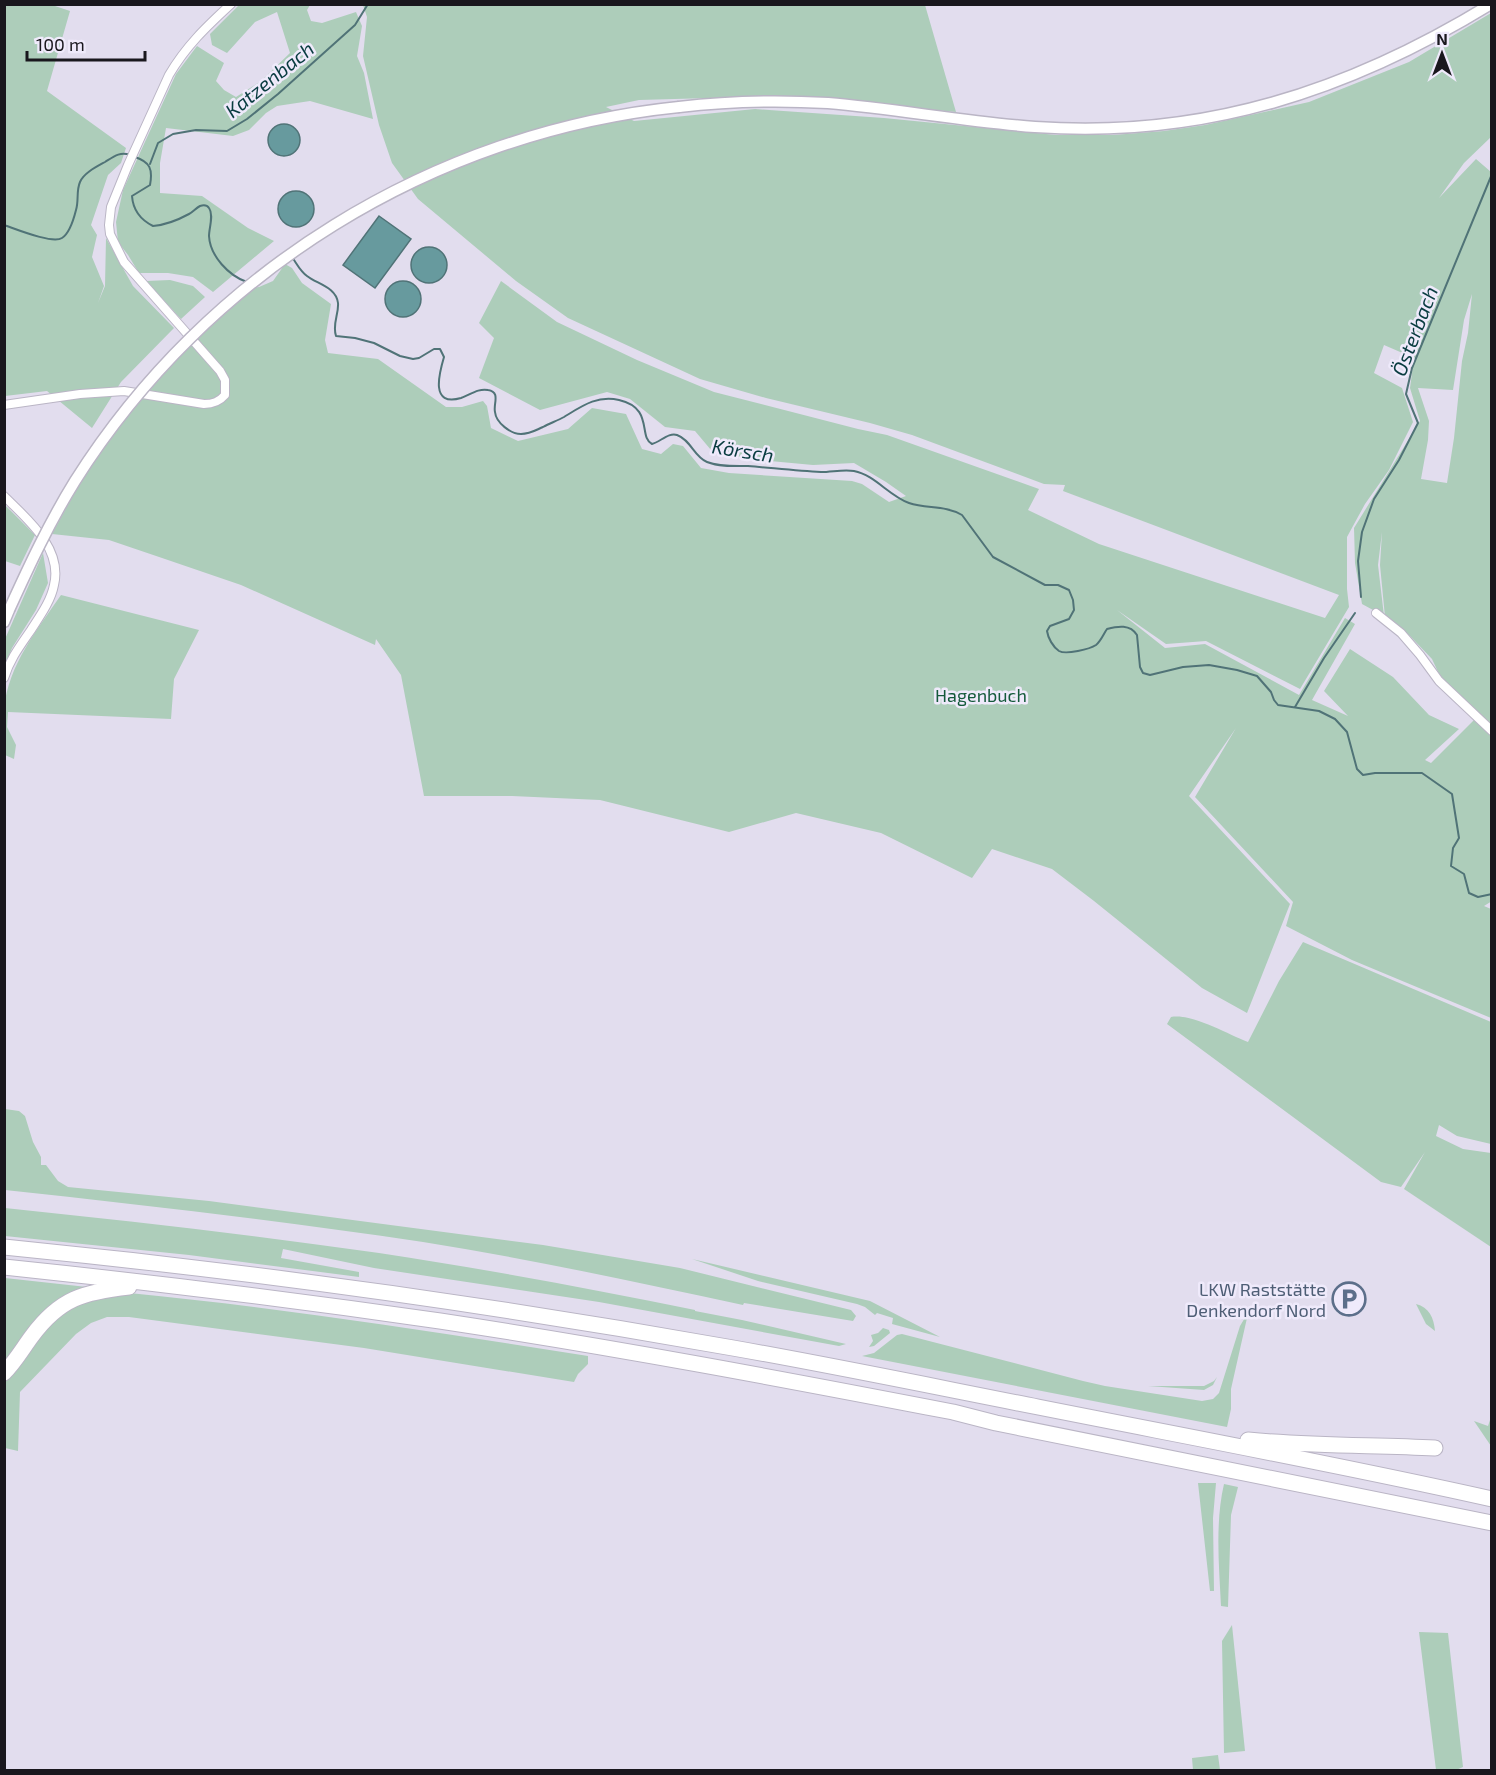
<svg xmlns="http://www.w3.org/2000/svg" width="1496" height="1775" viewBox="0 0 1496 1775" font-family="'Exo 2',sans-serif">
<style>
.green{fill:#adcdba;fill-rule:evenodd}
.water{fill:#679a9e;stroke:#507377;stroke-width:1.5}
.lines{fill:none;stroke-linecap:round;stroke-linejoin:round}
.stream{stroke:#507377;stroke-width:2}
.minor-casing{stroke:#bab5c5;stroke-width:10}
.secondary-casing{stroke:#bab5c5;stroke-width:13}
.motorway-casing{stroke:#bab5c5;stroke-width:17}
.minor{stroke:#fff;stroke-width:8}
.secondary{stroke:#fff;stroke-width:10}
.motorway{stroke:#fff;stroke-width:15}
.secondary-bridge-casing{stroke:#bab5c5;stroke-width:13;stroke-linecap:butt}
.secondary-bridge{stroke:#fff;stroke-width:10}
.labels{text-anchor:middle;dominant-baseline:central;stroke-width:5;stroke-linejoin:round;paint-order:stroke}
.park-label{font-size:18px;fill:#145a3b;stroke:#efeafb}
.service-label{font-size:18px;fill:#4e5e75;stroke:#efeafb;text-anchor:end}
.water-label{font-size:20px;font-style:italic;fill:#093c40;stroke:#efeafb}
</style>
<rect width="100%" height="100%" fill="#e2ddee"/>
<!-- green -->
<path class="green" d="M4,5H52L70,11L47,91L126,148L121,163L108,175L91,225L97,235L92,257L104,286L98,303L105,286L106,238L133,286L174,328L121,382L92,428L47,391L5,396Z
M239,5H310L307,10L311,21L322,23L356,12L362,26L357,56L364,73L373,119L310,101L277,106L266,113L249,130L233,136L166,128L160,163V193L202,196L248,228L274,241L213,292L193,277L168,273H139L128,255L118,242L116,222L123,190L176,74L197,46L224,63L216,81L224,90L236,97L261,81L290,53L277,12L255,22L227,53L212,45L210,34Z
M363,5H925L956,112L784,96L639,100L606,107L634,121L755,109L884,118L1056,135H1113L1164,131L1205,125L1309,102L1409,62L1491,13V137L1464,163L1439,198L1476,159L1491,172V729L1465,705L1439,674L1432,659L1410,636L1385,617L1380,565L1382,532L1378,565L1384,616L1362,604L1355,563L1354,528L1420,421L1410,388L1414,358L1384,345L1374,373L1402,388L1413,422L1389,470L1365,504L1347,537V589L1349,607L1300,689L1206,641L1166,644L1117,610L1165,648L1205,644L1299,695L1345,618L1355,624L1312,700L1348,716L1324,691L1350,649L1393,677L1429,715L1459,729L1425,760L1431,763L1475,719L1491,736L1492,901L1484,906L1491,909V1018L1352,960L1286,926L1293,902L1195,797L1236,728L1189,796L1290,904L1247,1013L1202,988L1094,901L1052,869L992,849L972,878L881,833L796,813L729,832L600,800L512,796H424L401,675L376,639L375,645L241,585L165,559L109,540L52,534L82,479L119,425L207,323L245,289L259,287L273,281L285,264L292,268L302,283L331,304L325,340L328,353L378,359L446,407H462L483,401L487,406L491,428L518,441L568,429L592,408L626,414L642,449L661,454L673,444L683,446L701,468L729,473L852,481L862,484L889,502L906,496L886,482L854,463L813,465L749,459L711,450L695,431L665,427L630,399L607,392L540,410L479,378L494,338L479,323L501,281L557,322L637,360L714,392L858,429L887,435L1039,489L1028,510L1099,544L1325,618L1339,595L1063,491L1065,485L1044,484L912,435L870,423L766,398L700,379L568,318L516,281L418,199L392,163L379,125L363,56L367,17ZM1472,294L1468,333L1462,361L1454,438L1447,483L1421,479L1428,440L1429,421L1418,388L1453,390L1464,320Z
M170,280L193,286L205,297L181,319L146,281Z
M5,505L35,535L20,566L5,561Z
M43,553L48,583L36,610L12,648L5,666V639Z
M61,595L199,630L174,679L171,719L8,712L7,727L16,745L14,759L5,755C4,739 3,723 4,708C9,664 37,630 61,595Z
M1303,942L1491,1022V1144L1457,1136L1439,1125L1436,1136L1463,1149L1491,1153V1247L1404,1189L1425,1152L1401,1187L1381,1182L1167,1024L1171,1017C1192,1013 1227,1034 1248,1042L1279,981Z
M5,1109L19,1111L25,1116L33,1142L41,1157V1165H46L58,1181L68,1187L209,1201L543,1245L680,1268L851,1310L856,1316L853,1321L744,1303L743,1305C636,1282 530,1259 423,1242C284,1221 144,1205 5,1190Z
M5,1208C130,1221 255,1235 379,1253C485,1269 593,1289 695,1310V1311L742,1320L846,1344L839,1346L599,1302L374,1268L283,1249L281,1258L359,1272V1277L189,1255L5,1236Z
M692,1259L870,1301L940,1337L892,1324L893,1318L877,1313L875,1315L865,1307L857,1304L758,1281Z
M5,1278L87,1287L5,1368Z
M129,1293C283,1308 436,1332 588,1356V1364L578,1374L574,1382L364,1348L129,1317H107L91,1323L76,1334L20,1392L18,1451L5,1448L4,1378L30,1345L70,1305Z
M1416,1304C1429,1307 1434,1318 1435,1331L1426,1324Z
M1246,1316L1247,1318L1231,1389V1409L1227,1427L862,1356L874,1353L897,1335L902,1334L1083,1381L1105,1386L1202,1401L1213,1399L1219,1393L1240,1326Z
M883,1328L889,1330L890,1333L874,1346L869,1347L873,1341L871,1335L878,1333Z
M1217,1377L1213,1385L1204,1390L1148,1386H1204L1214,1381Z
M1490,1420L1491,1421V1446L1474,1421L1488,1426Z
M1198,1483H1216L1213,1518L1214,1591H1210Z
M1224,1484L1238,1487L1231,1515L1228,1607L1221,1606C1219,1565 1215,1523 1224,1484Z
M1232,1625L1245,1751L1224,1753L1222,1641Z
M1419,1632L1448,1633L1463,1767L1456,1770H1436Z
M1218,1755L1220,1770H1193L1192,1758Z"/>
<!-- water -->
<path class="water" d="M268 140a16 16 0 1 1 32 0a16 16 0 1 1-32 0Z
M278 209a18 18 0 1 1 36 0a18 18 0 1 1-36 0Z
M379,216L411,239L375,288L343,265Z
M411 265a18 18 0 1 1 36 0a18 18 0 1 1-36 0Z
M385 299a18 18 0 1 1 36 0a18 18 0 1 1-36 0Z"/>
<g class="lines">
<!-- stream -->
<path class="stream" d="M135,157C150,162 153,169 150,185L132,196C133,210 141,220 153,226C165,225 178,220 189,214C193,212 196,208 200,206C203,205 207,205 209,208C214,215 209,228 209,236C210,256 229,276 247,282
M150,164L158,143L173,134L196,130L227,131L247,119L278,94L355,25L368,4
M4,225C16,229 52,244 62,238C70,233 74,218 76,210C79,201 76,191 80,182C84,173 96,167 105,162C113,157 120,151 130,155
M292,257C297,264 300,271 307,276C317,284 336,287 338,303C339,314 332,324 336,336L355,338L374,343L400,356L413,359L419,358L434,349H440L444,357C439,374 430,407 461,398C470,395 478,388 488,390C501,392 493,404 495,412C496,423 511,434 521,434C530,434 536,430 543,427C550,423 557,421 564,417C582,406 597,395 619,400C654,408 638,437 652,444C660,442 669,432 677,435C691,440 694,457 707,462C720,467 735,466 748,466C773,468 797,471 821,472C832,472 844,469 854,471C875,475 889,496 909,503C927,509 945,505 962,515L993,557L1045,585H1058L1069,590L1073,600L1074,610L1069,619L1050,626L1047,631C1048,638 1053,647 1059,651C1066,655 1090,649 1096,645C1101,641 1104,633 1107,629C1118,626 1130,624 1137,635L1140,667L1143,673L1150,675L1183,667L1209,665L1237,670L1257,676L1271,692L1274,700L1278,705L1319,711L1335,719L1347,732L1357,769L1363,775L1375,773H1422L1452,794L1459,838L1453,848L1451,866L1464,874L1469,893L1478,897L1492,894
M1361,597L1358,561L1362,532L1374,499L1399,460L1418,423L1406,394L1412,368L1492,174
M1295,707L1324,658L1355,613"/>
<!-- minor casing -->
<g class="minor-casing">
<path id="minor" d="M4,405L80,394L124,391L204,404C213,404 219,402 225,395V380L220,371L124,262L110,234L109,225L111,207L128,165L169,75C186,46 206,27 231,4
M4,496C27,519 63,548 54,585C51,601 40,616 31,630C20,646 10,659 4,678
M1376,613L1401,633L1420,655L1439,681L1492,731"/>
</g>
<!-- secondary casing -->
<g class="secondary-casing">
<path id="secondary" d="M679,107C729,101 778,100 828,103C898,109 966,122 1035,127C1203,139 1349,91 1491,4
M4,622L9,610"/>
</g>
<!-- motorway casing -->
<g class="motorway-casing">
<path id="motorway" d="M4,1247C248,1271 492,1305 733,1348C835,1366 936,1387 1038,1407C1189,1437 1341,1465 1492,1499
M4,1267C150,1282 295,1300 440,1321C612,1347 782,1379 953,1412L996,1423L1492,1523
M4,1373C15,1362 23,1348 32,1336C60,1298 84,1292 129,1287
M1248,1440C1310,1446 1372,1445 1435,1448"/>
</g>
<!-- minor -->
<use href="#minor" class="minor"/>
<!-- secondary -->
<use href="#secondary" class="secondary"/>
<!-- motorway -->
<use href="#motorway" class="motorway"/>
<!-- secondary-bridge casing -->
<g class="secondary-bridge-casing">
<path id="secondary-bridge" d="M9,610C29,566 49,523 75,481C207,272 433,132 679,107"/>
</g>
<!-- secondary-bridge -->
<use href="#secondary-bridge" class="secondary-bridge"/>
</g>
<!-- icons -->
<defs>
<g id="parking-ring" transform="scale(1.725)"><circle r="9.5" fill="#efeafb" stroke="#5c6f8a" stroke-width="1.5"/><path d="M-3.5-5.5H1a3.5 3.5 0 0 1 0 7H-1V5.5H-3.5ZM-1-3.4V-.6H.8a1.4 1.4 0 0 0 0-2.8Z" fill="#5c6f8a"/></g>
</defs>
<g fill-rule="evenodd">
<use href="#parking-ring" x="1349" y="1299"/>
</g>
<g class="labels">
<!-- park labels -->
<g class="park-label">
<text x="981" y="695">Hagenbuch</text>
</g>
<!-- service labels -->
<g class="service-label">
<text x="1326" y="1289">LKW Raststätte<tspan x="1326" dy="21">Denkendorf Nord</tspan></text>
</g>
<!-- water labels -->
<g class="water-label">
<text transform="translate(269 79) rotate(-39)">Katzenbach</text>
<text transform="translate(1414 331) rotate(-69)">Österbach</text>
<text transform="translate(743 450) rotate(9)">Körsch</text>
</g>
</g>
<!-- border -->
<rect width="1496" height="1775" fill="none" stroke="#19171d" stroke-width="12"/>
<!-- north arrow -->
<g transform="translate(1442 54)" stroke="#efeafb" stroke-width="4.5" paint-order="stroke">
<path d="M0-4.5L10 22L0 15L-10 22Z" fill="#19171d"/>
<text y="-9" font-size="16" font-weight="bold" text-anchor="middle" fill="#19171d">N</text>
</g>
<!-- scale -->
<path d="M27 51v9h118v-9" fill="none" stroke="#19171d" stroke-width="3"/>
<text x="36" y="51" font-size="18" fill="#19171d" stroke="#efeafb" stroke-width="4.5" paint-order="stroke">100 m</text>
</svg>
